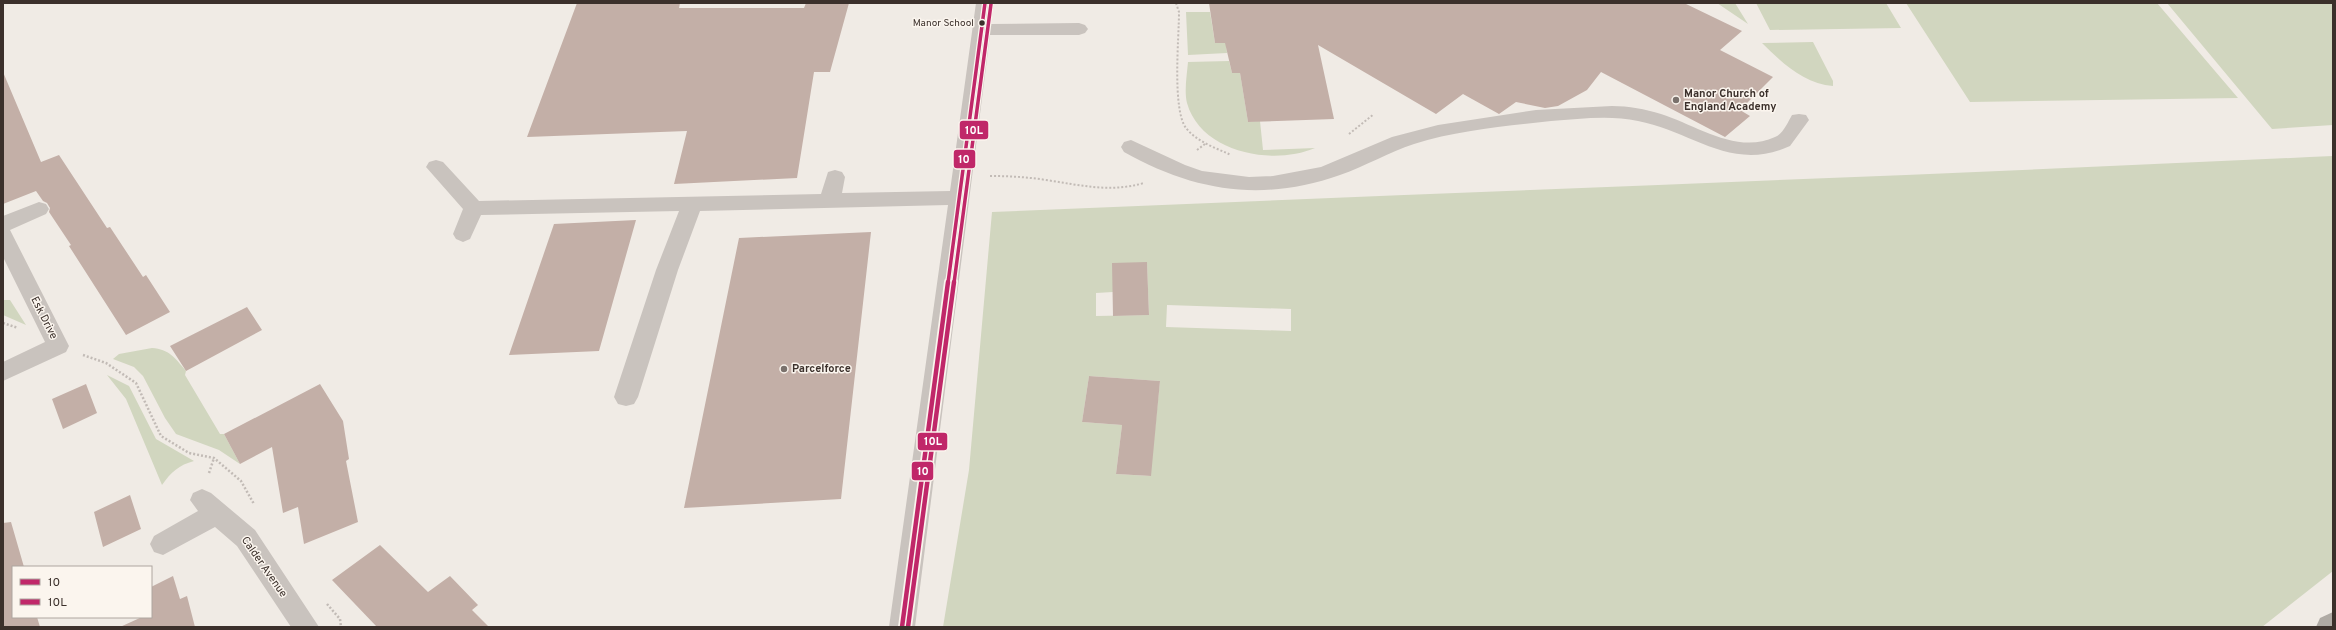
<svg xmlns="http://www.w3.org/2000/svg" width="2336" height="630" viewBox="0 0 2336 630" font-family="Overpass,sans-serif">
<style>
.green{fill:#d1d6bf;fill-rule:evenodd}
.building{fill:#c3afa7}
.lines{fill:none;stroke-linecap:round;stroke-linejoin:round}
.path-far1{stroke:#c2bbb6;stroke-width:2;stroke-dasharray:2 2;stroke-linecap:butt}
.path{stroke:#c2bbb6;stroke-width:2.5;stroke-dasharray:2 2;stroke-linecap:butt}
.minor{fill:#c9c3be;fill-rule:evenodd}
.highway{fill:#afaaa4;fill-rule:evenodd}
.bus-1-far1-casing{stroke:#fbf5ee;stroke-width:6}
.bus-1-casing{stroke:#fbf5ee;stroke-width:8}
.bus-2-far1-casing{stroke:#fbf5ee;stroke-width:6}
.bus-2-casing{stroke:#fbf5ee;stroke-width:8}
.bus-1-far1{stroke:#c02769;stroke-width:3.5}
.bus-1{stroke:#c02769;stroke-width:4.5}
.bus-2-far1{stroke:#c02769;stroke-width:3.5}
.bus-2{stroke:#c02769;stroke-width:4.5}
.bus-dot{fill:#3b302b;stroke:#fbf5ee;stroke-width:1.5}
.poi-dot{fill:#7a716c;stroke:#fbf5ee;stroke-width:1.5}
.labels{text-anchor:middle;dominant-baseline:central;stroke-width:3;stroke-linejoin:round;paint-order:stroke}
.bus-label{font-size:10px;fill:#3b302b;stroke:#fbf5ee;text-anchor:end}
.poi-label{font-size:11px;font-weight:bold;fill:#3b302b;stroke:#fbf5ee;text-anchor:start}
.street-label{font-size:11px;fill:#3b302b;stroke:#fbf5ee}
.line-badge{stroke:#fbf5ee;stroke-width:1.5}
.badge-label{font-size:11px;text-anchor:middle;font-weight:bold;fill:#fff}
</style>
<rect width="100%" height="100%" fill="#f0ebe5"/>
<!-- green -->
<path class="green" d="M1717,3H1735L1748,24Z
M1756,3H1886L1901,28L1770,30Z
M1906,3H2157L2238,98L1970,102Z
M2167,3H2333V125L2272,129Z
M1186,12H1210L1215,43H1226L1227,53L1188,55Z
M1813,42L1833,81V86C1804,84 1781,62 1762,43Z
M1229,61L1232,73H1240L1248,122L1260,121L1263,150L1315,148C1273,166 1201,153 1187,103C1184,91 1187,74 1188,62Z
M2333,156V571L2262,627H943L969,470L992,212C1439,193 1886,177 2333,156ZM1113,263H1147L1149,315L1096,316V293L1113,292ZM1167,305L1291,309V331L1166,327ZM1089,376L1160,381L1150,476L1116,474L1122,425L1082,422Z
M3,300H10L26,325L3,315Z
M152,348C169,349 175,358 186,371L185,375L220,434H224L240,464L219,450L176,434L165,418L143,376L134,367L113,359L119,354Z
M107,375L129,386L156,439L194,461C179,465 171,472 162,485L126,399Z"/>
<!-- building -->
<path class="building" d="M577,3H680L679,8H804L806,3H849L830,72H814L797,178L674,184L687,131L527,137Z
M1209,3H1684L1742,31L1720,50L1773,77L1740,110L1750,116L1725,137L1601,72L1587,90L1558,106L1545,108L1516,102L1499,114L1463,94L1436,114L1318,45L1334,119L1248,122L1240,73H1232L1225,43H1215Z
M3,72L41,162L59,155L107,228L110,227L143,277L146,275L170,312L126,335L69,246L71,245L49,212L50,208L47,203L43,201L36,191L3,204Z
M636,220L599,351L509,355L554,224Z
M871,232L841,499L684,508L739,238Z
M1147,262L1149,315L1113,316L1112,263Z
M247,307L262,330L186,371L170,346Z
M1089,376L1160,381L1151,476L1116,474L1122,425L1082,422Z
M86,384L97,413L63,429L52,399Z
M320,384L343,421L349,459L346,461L358,522L304,544L298,507L283,513L272,447L240,464L224,434Z
M130,495L141,529L103,547L94,512Z
M11,522L24,567H13V617H37L40,627H3V523Z
M380,545L428,592L450,576L478,605L472,610L489,627H377L332,580Z
M173,576L180,599L187,596L195,627H120L142,617H151V587Z"/>
<g class="lines">
<!-- path-far1 -->
<path class="path-far1" d="M1176,3L1179,12C1179,38 1172,109 1186,128C1197,142 1216,148 1231,155
M1349,134L1374,114
M1197,150L1205,144
M990,176C1009,176 1027,177 1046,180C1080,185 1110,193 1144,183"/>
<!-- path -->
<path class="path" d="M3,323L18,328
M83,355L106,363L136,383L161,436L189,453L214,458L241,481L254,504
M209,473L214,458
M327,604L340,619L341,627"/>
<!-- minor -->
<path class="minor" d="M976,3H994L991,24L1079,23L1085,25L1088,29L1085,33L1079,35H990L915,627H889L948,205L700,211L678,270L638,397L634,404L626,406L618,404L614,397L656,270L679,211L481,215L470,239L463,242L456,239L453,234L463,209L426,167L429,162L436,160L443,162L479,201L821,194L828,172L835,170L842,172L845,177L842,193L950,191Z
M1612,106C1629,106 1645,109 1661,114C1696,125 1737,155 1775,137C1783,134 1788,122 1792,115L1799,114L1806,115L1809,120L1790,146C1731,173 1692,131 1638,121C1610,115 1579,119 1551,121C1506,126 1458,130 1414,144C1389,152 1366,166 1340,175C1263,202 1195,192 1124,152L1121,147L1124,142L1131,140L1185,165L1202,171L1249,177L1273,176L1321,167L1392,137L1438,125L1536,110Z
M39,202L46,204L49,209L46,214L10,230L69,346L66,352L3,381V362L45,342L3,257V216Z
M202,489L211,493L255,530L319,627H291L237,546L215,527L163,555L154,552L150,544L154,536L198,511L190,500L193,493Z"/>
<!-- highway -->
<path class="highway" d="M2333,612V627H2316L2320,618Z"/>
<!-- bus-1-far1 casing -->
<g class="bus-1-far1-casing">
<path id="bus-1-far1" d="M948,283L985,3"/>
</g>
<!-- bus-1 casing -->
<g class="bus-1-casing">
<path id="bus-1" d="M902,627L948,282"/>
</g>
<!-- bus-2-far1 casing -->
<g class="bus-2-far1-casing">
<path id="bus-2-far1" d="M954,283L991,4"/>
</g>
<!-- bus-2 casing -->
<g class="bus-2-casing">
<path id="bus-2" d="M908,627L954,282"/>
</g>
<!-- bus-1-far1 -->
<use href="#bus-1-far1" class="bus-1-far1"/>
<!-- bus-1 -->
<use href="#bus-1" class="bus-1"/>
<!-- bus-2-far1 -->
<use href="#bus-2-far1" class="bus-2-far1"/>
<!-- bus-2 -->
<use href="#bus-2" class="bus-2"/>
</g>
<!-- markers -->
<circle class="bus-dot" cx="982" cy="23" r="3.5"/>
<g class="poi-dot">
<circle cx="1676" cy="100" r="4"/>
<circle cx="784" cy="369" r="4"/>
</g>
<g class="labels">
<!-- bus labels -->
<g class="bus-label">
<text x="974" y="23">Manor School</text>
</g>
<!-- poi labels -->
<g class="poi-label">
<text x="1684" y="94">Manor Church of<tspan x="1684" dy="13">England Academy</tspan></text>
<text x="792" y="369">Parcelforce</text>
</g>
<!-- street labels -->
<g class="street-label">
<text transform="translate(44 318) rotate(63)">Esk Drive</text>
<text transform="translate(264 567) rotate(55)">Calder Avenue</text>
</g>
</g>
<g class="line-badge">
<rect x="959" y="120" width="30" height="20" rx="4" fill="#c02769"/>
<rect x="953" y="149" width="23" height="20" rx="4" fill="#c02769"/>
<rect x="917" y="432" width="31" height="19" rx="4" fill="#c02769"/>
<rect x="911" y="461" width="23" height="20" rx="4" fill="#c02769"/>
</g>
<g class="badge-label">
<text x="974" y="134">10L</text>
<text x="964" y="163">10</text>
<text x="933" y="445">10L</text>
<text x="923" y="475">10</text>
</g>
<!-- border -->
<rect width="2336" height="630" fill="none" stroke="#3b302b" stroke-width="8"/>
<!-- legend -->
<rect x="12" y="566" width="140" height="52" fill="#fbf5ee" stroke="#aea6a0"/>
<rect x="20" y="579" width="20" height="6" fill="#c02769" stroke="#aea6a0"/>
<text x="48" y="586" font-size="12" fill="#3b302b">10</text>
<rect x="20" y="599" width="20" height="6" fill="#c02769" stroke="#aea6a0"/>
<text x="48" y="606" font-size="12" fill="#3b302b">10L</text>
</svg>
